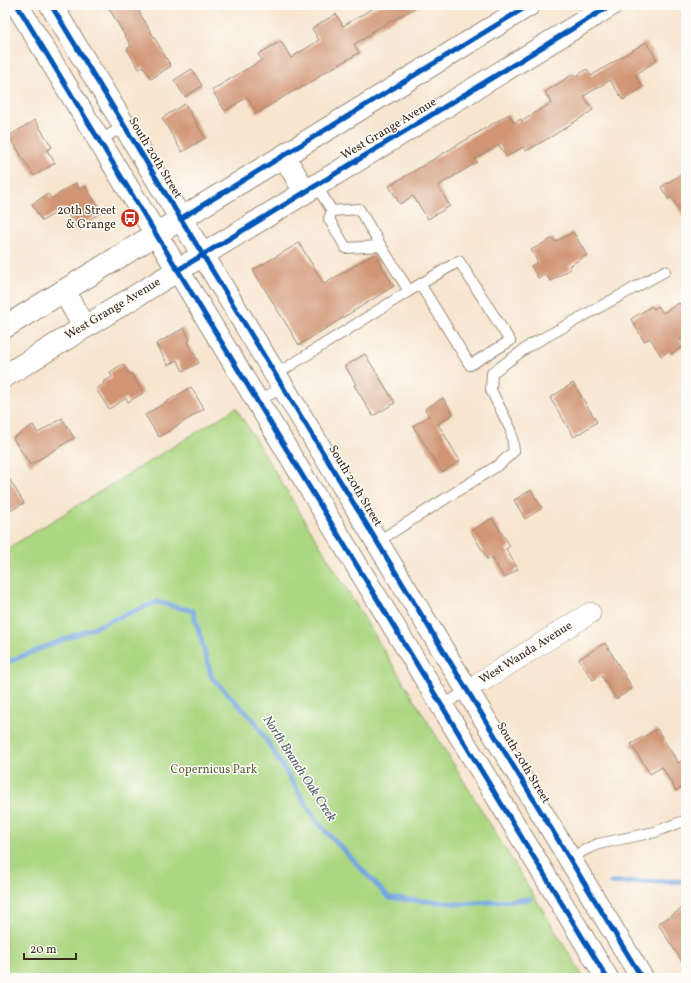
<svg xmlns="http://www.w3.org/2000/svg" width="691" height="983" viewBox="0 0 691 983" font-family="Vollkorn,serif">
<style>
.green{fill:#acd782;stroke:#748050}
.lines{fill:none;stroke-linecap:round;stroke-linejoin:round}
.stream{stroke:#75a6e0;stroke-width:5}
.building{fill:#d19574}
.lane-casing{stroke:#998876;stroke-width:12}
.street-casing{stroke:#998876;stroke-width:22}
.secondary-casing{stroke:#998876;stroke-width:24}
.lane{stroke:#fff;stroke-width:10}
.street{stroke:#fff;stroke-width:21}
.secondary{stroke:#fff;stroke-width:22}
.cycleway-casing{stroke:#fdfcf7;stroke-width:8}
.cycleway{stroke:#0057b8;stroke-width:5}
.labels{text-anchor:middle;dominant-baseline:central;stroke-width:3;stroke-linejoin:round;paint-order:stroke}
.street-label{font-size:12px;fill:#3b2a1e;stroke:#fdfcf7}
.poi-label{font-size:12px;fill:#3b2a1e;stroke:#fdfcf7;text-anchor:end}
.park-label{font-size:12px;fill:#5d5e3c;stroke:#fdfcf7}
.water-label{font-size:13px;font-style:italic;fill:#525c6c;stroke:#fdfcf7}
</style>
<rect width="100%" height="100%" fill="#fdfcf7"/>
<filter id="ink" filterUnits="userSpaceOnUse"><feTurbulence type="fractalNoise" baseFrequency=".025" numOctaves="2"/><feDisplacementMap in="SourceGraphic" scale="8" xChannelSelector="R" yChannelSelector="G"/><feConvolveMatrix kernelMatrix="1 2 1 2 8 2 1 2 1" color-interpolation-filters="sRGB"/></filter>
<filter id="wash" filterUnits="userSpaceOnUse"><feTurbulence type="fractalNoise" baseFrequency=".012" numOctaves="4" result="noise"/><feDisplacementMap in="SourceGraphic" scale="16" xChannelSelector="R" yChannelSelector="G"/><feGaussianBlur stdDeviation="0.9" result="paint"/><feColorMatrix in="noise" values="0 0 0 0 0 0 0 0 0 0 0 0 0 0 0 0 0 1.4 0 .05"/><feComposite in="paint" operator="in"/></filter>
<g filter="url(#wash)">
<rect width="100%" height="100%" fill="#f7e5cf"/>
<!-- green -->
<path class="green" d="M236,408L584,978H5V550Z"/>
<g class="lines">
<!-- stream -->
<path class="stream" d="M5,663L157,602L193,611L212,678L254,720L317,822L389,898L462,904L530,899
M611,883L686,881"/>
</g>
<g id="blocks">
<!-- building -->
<path class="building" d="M107,5H135L171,66L151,79L143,66L139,69L127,49L131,46Z
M379,5H421L371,32L372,34L354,44L359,53L318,76L319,77L298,90L297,89L257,113L247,97L225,111L212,90L262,60L258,54L281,41L291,58L319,40L312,28L336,14L343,26Z
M646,42L657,60L635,75L643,87L623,100L610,80L584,96L593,110L554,135L526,151L523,147L506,157L499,145L475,159L477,162L438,186L450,206L428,219L413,196L400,204L389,186L509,114L514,123L521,119L522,121L551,103L545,92L573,74L575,77L587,69L591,76Z
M192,69L202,86L185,97L174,80Z
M185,104L205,138L182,152L162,118Z
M35,120L52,147L47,150L55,163L34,176L9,136Z
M686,171V221L671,197L668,199L661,187Z
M76,183L79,189L85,186L102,212L76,228L64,208L42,221L32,204L48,194L51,199Z
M573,232L587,255L569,266L571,269L550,281L546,274L538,278L531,266L538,262L531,250L553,238L555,242Z
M299,243L324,284L374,254L394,286L299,345L253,270Z
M679,303L686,313V335L680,339L684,346L671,354L669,351L661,356L650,338L644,341L631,319L652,306L654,309L658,306L663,313Z
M184,328L190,340L188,342L199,363L183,371L177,360L168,365L156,344Z
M365,354L395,403L373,416L354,385L356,384L345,366Z
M123,364L129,374L131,373L143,393L128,402L126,398L109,409L96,389L104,384L103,382L112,377L110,372Z
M573,383L597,422L574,437L550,398Z
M191,387L204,409L159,437L145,415Z
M443,398L453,414L438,424L460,461L442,472L413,426L429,416L425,409Z
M62,418L74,438L30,465L13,438L33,425L38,433Z
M5,472L24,503L5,514Z
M531,490L542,508L525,519L514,500Z
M492,518L510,546L506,549L518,569L504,578L492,557L488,560L471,531Z
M605,643L630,684H629L632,689L616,699L601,675L593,680L579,659Z
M657,729L678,763L686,758V784L676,791L662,767L650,774L631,744Z
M686,906V968L658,924Z"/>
</g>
</g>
<g filter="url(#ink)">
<use href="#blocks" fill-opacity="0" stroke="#998876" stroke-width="1"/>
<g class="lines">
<!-- lane casing -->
<g class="lane-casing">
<path id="lane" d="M99,141L124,126
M332,211L359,209L381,246
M409,291L459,261L510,341L470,365L420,284
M275,375L409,291L381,246L346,248L329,219L332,211L316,185
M258,402L282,387
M377,542L500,464L514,451L511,430L491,390L492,373L529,346L665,271
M442,706L469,689
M569,859L585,850L598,844L655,832L686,820"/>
</g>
<!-- street casing -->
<g class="street-casing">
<path id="street" d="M482,681L590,613"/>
</g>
<!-- secondary casing -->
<g class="secondary-casing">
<path id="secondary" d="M17,5L607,978
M51,5L642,978
M284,156L305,192
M64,291L84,327
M5,327L529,5
M5,376L611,5"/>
</g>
<!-- lane -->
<use href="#lane" class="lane"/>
<!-- street -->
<use href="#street" class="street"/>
<!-- secondary -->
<use href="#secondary" class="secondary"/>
<!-- cycleway casing -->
<g class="cycleway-casing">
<path id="cycleway" d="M17,5L607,978
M51,5L642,978
M180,219L529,5
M178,270L611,5"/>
</g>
<!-- cycleway -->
<use href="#cycleway" class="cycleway"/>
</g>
</g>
<!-- icons -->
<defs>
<g id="bus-disc" transform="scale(1)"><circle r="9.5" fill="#c8321e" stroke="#fdfcf7"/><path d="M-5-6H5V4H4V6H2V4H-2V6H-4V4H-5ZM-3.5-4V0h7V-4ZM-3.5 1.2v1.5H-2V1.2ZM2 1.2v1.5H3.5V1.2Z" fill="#fff"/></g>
</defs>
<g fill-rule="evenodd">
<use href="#bus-disc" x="130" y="218"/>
</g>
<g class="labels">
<!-- street labels -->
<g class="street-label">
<text transform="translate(389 129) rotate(-31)">West Grange Avenue</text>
<text transform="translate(155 158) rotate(59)">South 20th Street</text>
<text transform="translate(113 309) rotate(-31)">West Grange Avenue</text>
<text transform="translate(355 486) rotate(59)">South 20th Street</text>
<text transform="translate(526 653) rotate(-32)">West Wanda Avenue</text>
<text transform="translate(523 763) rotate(59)">South 20th Street</text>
</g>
<!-- poi labels -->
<g class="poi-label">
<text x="116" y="211">20th Street<tspan x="116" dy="14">&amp; Grange</tspan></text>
</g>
<!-- park labels -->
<g class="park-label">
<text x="214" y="770">Copernicus Park</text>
</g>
<!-- water labels -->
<g class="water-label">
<text transform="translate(299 769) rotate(57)">North Branch Oak Creek</text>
</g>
</g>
<!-- margin -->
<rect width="691" height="983" fill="none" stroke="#fdfcf7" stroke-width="20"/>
<!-- scale -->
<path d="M24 953v6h52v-6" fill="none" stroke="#3b2a1e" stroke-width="2"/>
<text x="30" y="953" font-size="12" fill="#3b2a1e" stroke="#fdfcf7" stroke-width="3" paint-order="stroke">20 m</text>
</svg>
